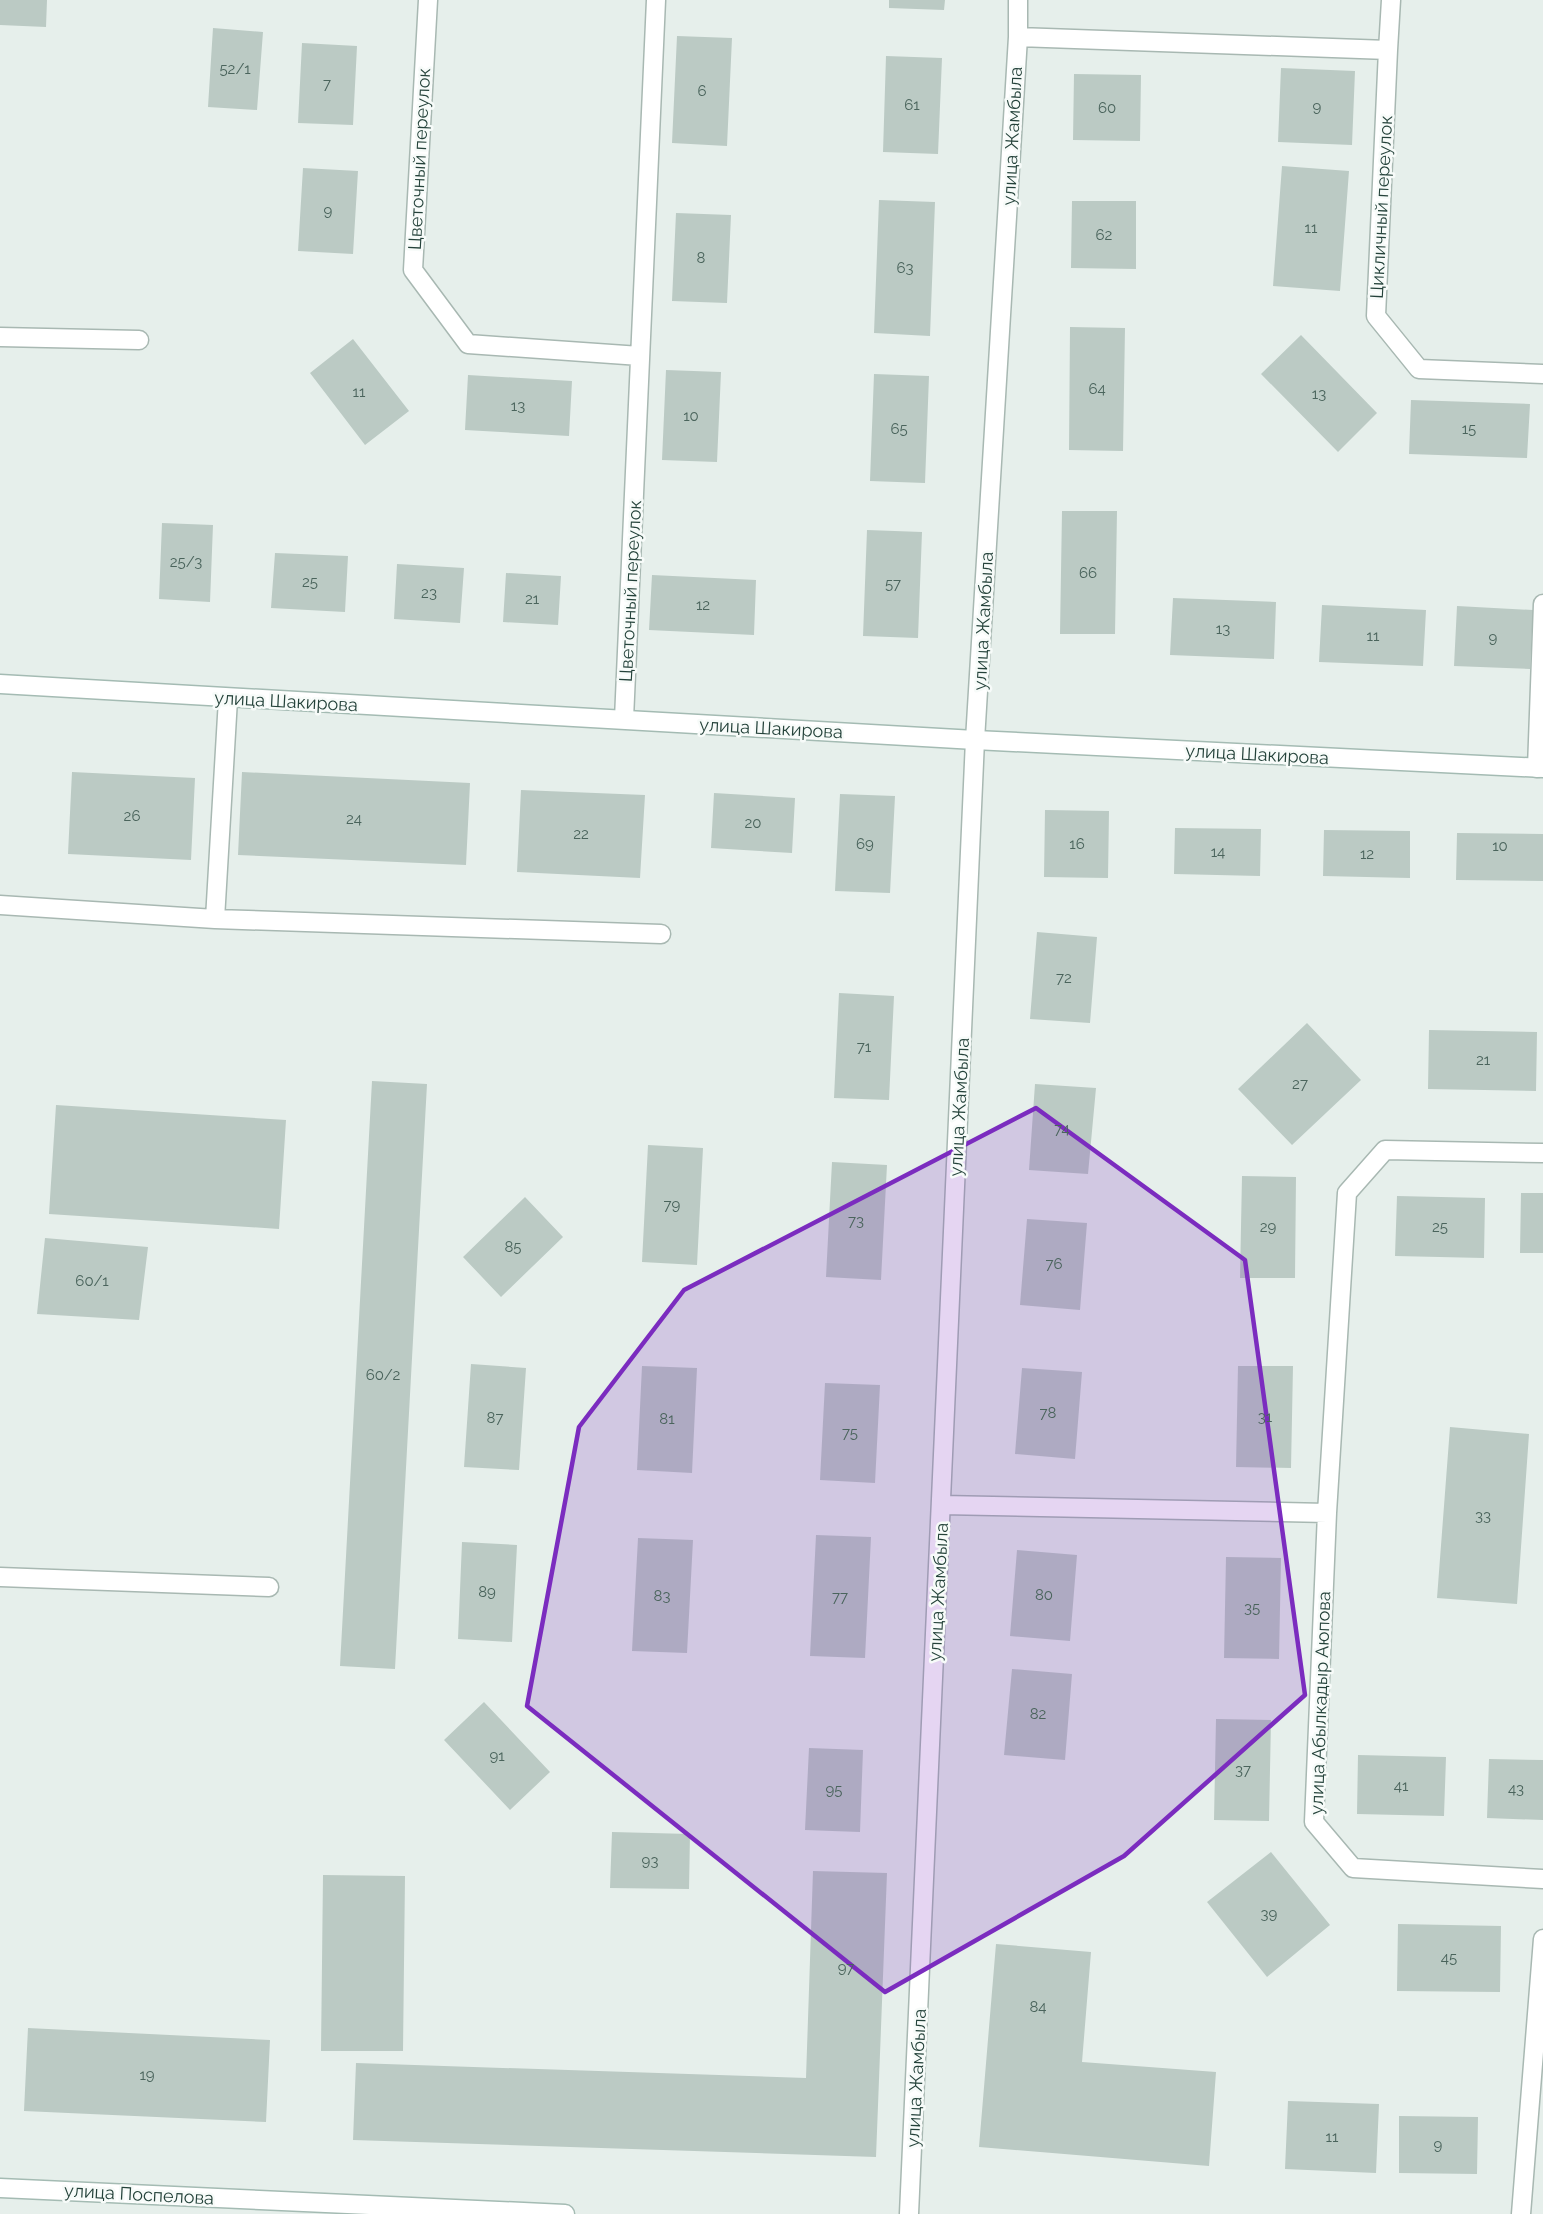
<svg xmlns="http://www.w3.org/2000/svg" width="1543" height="2214" viewBox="0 0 1543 2214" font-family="Raleway,sans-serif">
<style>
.building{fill:#bbcac4}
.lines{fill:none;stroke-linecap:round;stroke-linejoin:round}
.lane-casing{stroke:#a8b8b2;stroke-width:21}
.street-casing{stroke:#a8b8b2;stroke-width:21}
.secondary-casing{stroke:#a4bbb3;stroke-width:21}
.lane{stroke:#fff;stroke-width:18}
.street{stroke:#fff;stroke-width:18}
.secondary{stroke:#fff;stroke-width:18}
.marked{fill:#7b2cbf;fill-opacity:0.2;stroke:#7b2cbf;stroke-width:4.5;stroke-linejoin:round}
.labels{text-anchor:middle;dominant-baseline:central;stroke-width:5;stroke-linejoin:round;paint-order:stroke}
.number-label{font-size:15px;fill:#4a645c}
.street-label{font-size:18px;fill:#24423a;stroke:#f7fbf9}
</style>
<rect width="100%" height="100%" fill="#e6efeb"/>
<!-- building -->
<path class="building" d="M0,0H47L46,27L0,25Z
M889,0H945L944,10L889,8Z
M213,28L263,32L257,110L208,107Z
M677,36L732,38L727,146L672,143Z
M302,43L357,46L353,125L298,123Z
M886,56L942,58L938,154L883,152Z
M1281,68L1355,71L1352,145L1278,142Z
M1074,74L1141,75L1140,141L1073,140Z
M1282,166L1349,171L1340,291L1273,286Z
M303,168L358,171L353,254L298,251Z
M879,200L935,202L930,336L874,333Z
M1072,201H1136V269L1071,268Z
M676,213L731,215L727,303L672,301Z
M1070,327L1125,328L1123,451L1069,450Z
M1301,335L1377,413L1338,452L1261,374Z
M353,339L409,411L365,445L310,373Z
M666,370L721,372L717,462L662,460Z
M874,374L929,376L925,483L870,481Z
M468,375L572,381L569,436L465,430Z
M1411,400L1530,404L1527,458L1409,454Z
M1062,511H1117L1115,634H1060Z
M162,523L213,525L210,602L159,599Z
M867,530L922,532L918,638L863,636Z
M275,553L348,556L345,612L271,608Z
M397,564L464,568L460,623L394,619Z
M506,573L561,576L558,625L503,622Z
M652,575L756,580L754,635L649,630Z
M1173,598L1276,602L1274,659L1170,655Z
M1322,605L1426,610L1423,666L1319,662Z
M1457,606L1533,610L1530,669L1454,666Z
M72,772L195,778L191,860L68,854Z
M242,772L470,783L466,865L238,855Z
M521,790L645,795L640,878L517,872Z
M714,793L795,798L792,853L711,848Z
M840,794L895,796L890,893L835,891Z
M1045,810L1109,811L1108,878L1044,877Z
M1175,828L1261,829L1260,876L1174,874Z
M1324,830L1410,831V878L1323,876Z
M1457,833L1543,834V881L1456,880Z
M1037,932L1097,937L1090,1023L1030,1019Z
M839,993L894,996L889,1100L834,1098Z
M1307,1023L1361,1080L1292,1145L1238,1089Z
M1429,1030L1537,1032L1536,1091L1428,1089Z
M372,1081L427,1084L395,1669L340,1666Z
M1035,1084L1096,1088L1088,1174L1029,1170Z
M56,1105L286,1120L279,1229L49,1214Z
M648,1145L703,1148L697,1265L642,1262Z
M832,1162L887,1165L881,1280L826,1277Z
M1242,1176L1296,1177L1295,1278H1240Z
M1521,1193H1543V1253H1520Z
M1397,1196L1485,1198L1484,1258L1395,1256Z
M525,1197L563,1237L501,1297L463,1257Z
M1027,1219L1087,1223L1080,1310L1020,1305Z
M45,1238L148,1247L139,1320L37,1314Z
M471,1364L526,1368L519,1470L464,1467Z
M642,1366L697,1368L692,1473L637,1470Z
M1238,1366H1293L1291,1468L1236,1467Z
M1022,1368L1082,1372L1075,1459L1015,1454Z
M825,1383L880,1385L875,1483L820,1480Z
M1450,1427L1529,1434L1517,1604L1437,1598Z
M816,1535L871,1537L865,1658L810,1656Z
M638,1538L693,1540L687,1653L632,1651Z
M462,1542L517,1545L512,1642L458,1639Z
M1017,1550L1077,1555L1070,1641L1010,1636Z
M1226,1557L1281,1558L1279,1659L1224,1658Z
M1012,1669L1072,1674L1065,1760L1004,1755Z
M484,1702L550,1772L510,1810L444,1740Z
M1216,1719L1271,1720L1269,1821L1214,1820Z
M809,1748L863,1750L860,1832L805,1830Z
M1358,1755L1446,1757L1444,1816L1357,1814Z
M1489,1759L1543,1760V1820L1487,1818Z
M612,1832L690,1834L689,1889L610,1888Z
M1271,1852L1330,1925L1267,1977L1207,1902Z
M813,1871L887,1873L876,2157L353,2140L356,2063L806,2078Z
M323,1875L405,1876L403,2051H321Z
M1398,1924L1501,1926L1500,1992L1397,1991Z
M996,1944L1091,1952L1082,2062L1216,2072L1209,2166L979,2147Z
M28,2028L270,2040L266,2122L24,2111Z
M1288,2101L1379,2104L1376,2173L1285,2169Z
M1399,2116L1478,2117L1477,2174L1399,2173Z"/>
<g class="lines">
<!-- lane casing -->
<g class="lane-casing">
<path id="lane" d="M0,337L139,340
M0,905L215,919L228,699
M215,919L661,934
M0,1577L269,1587"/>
</g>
<!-- street casing -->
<g class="street-casing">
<path id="street" d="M428,0L413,270L468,344L640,356
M1018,37L1388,50L1391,0
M1388,50L1376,316L1419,369L1543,374
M624,719L656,0
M1537,768L1543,604
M942,1505L1327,1513L1314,1822L1353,1868L1543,1879
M1327,1513L1347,1193L1385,1150L1543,1153
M909,2214L975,740L1018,37V0
M1521,2214L1543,1939"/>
</g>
<!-- secondary casing -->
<g class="secondary-casing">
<path id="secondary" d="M0,684L975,740L1543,768
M0,2188L565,2214"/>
</g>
<!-- lane -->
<use href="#lane" class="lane"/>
<!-- street -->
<use href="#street" class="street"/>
<!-- secondary -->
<use href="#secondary" class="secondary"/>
</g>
<!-- marked area -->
<path class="marked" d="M1036,1108L1245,1260L1305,1695L1124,1856L885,1992L527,1706L579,1427L684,1290Z"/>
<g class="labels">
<!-- number labels -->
<g class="number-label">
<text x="235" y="69">52/1</text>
<text x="327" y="84">7</text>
<text x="702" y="91">6</text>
<text x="912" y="105">61</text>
<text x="1317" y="107">9</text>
<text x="1107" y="108">60</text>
<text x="328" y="211">9</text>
<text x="1311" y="228">11</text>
<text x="1104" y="235">62</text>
<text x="701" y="258">8</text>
<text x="905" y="268">63</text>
<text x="1097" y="389">64</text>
<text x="359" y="392">11</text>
<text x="1319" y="394">13</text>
<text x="518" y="406">13</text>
<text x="691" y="416">10</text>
<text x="899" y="429">65</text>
<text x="1469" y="429">15</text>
<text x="186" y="562">25/3</text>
<text x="1088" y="573">66</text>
<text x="310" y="582">25</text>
<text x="893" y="584">57</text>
<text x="429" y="593">23</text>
<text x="532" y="599">21</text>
<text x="703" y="605">12</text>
<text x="1223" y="629">13</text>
<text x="1373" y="636">11</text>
<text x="1493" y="638">9</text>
<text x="132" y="816">26</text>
<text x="354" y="819">24</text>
<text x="753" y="823">20</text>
<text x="581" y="834">22</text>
<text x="865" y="844">69</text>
<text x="1077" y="844">16</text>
<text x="1500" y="846">10</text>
<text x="1218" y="852">14</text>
<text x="1367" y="854">12</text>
<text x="1064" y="978">72</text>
<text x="864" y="1047">71</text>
<text x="1483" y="1060">21</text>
<text x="1300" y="1084">27</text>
<text x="1062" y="1129">74</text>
<text x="672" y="1205">79</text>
<text x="856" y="1221">73</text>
<text x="1268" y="1227">29</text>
<text x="1440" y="1227">25</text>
<text x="513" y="1247">85</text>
<text x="1054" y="1264">76</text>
<text x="92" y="1281">60/1</text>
<text x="383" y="1375">60/2</text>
<text x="1048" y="1413">78</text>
<text x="1265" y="1417">31</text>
<text x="495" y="1418">87</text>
<text x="667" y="1419">81</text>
<text x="850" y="1433">75</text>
<text x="1483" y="1516">33</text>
<text x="487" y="1592">89</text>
<text x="1044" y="1595">80</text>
<text x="662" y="1596">83</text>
<text x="840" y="1597">77</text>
<text x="1252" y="1608">35</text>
<text x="1038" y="1714">82</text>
<text x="497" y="1756">91</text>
<text x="1243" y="1770">37</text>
<text x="1401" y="1786">41</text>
<text x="1516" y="1789">43</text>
<text x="834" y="1790">95</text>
<text x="650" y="1861">93</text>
<text x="1269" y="1914">39</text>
<text x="1449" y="1958">45</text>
<text x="846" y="1968">97</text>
<text x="1038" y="2007">84</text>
<text x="147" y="2075">19</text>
<text x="1332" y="2137">11</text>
<text x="1438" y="2145">9</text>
</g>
<!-- street labels -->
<g class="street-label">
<text transform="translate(1012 136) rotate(-87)">улица Жамбыла</text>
<text transform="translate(419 159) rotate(-87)">Цветочный переулок</text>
<text transform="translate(1381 207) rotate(-87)">Цикличный переулок</text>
<text transform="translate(630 591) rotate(-87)">Цветочный переулок</text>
<text transform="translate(983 621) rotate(-87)">улица Жамбыла</text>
<text transform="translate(286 701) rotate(3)">улица Шакирова</text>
<text transform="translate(771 728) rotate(3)">улица Шакирова</text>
<text transform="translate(1257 754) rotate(3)">улица Шакирова</text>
<text transform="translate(959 1107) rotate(-87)">улица Жамбыла</text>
<text transform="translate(938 1592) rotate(-87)">улица Жамбыла</text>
<text transform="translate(1320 1703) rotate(-88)">улица Абылкадыр Аюпова</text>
<text transform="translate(916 2078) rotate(-87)">улица Жамбыла</text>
<text transform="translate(139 2194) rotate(3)">улица Поспелова</text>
</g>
</g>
</svg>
